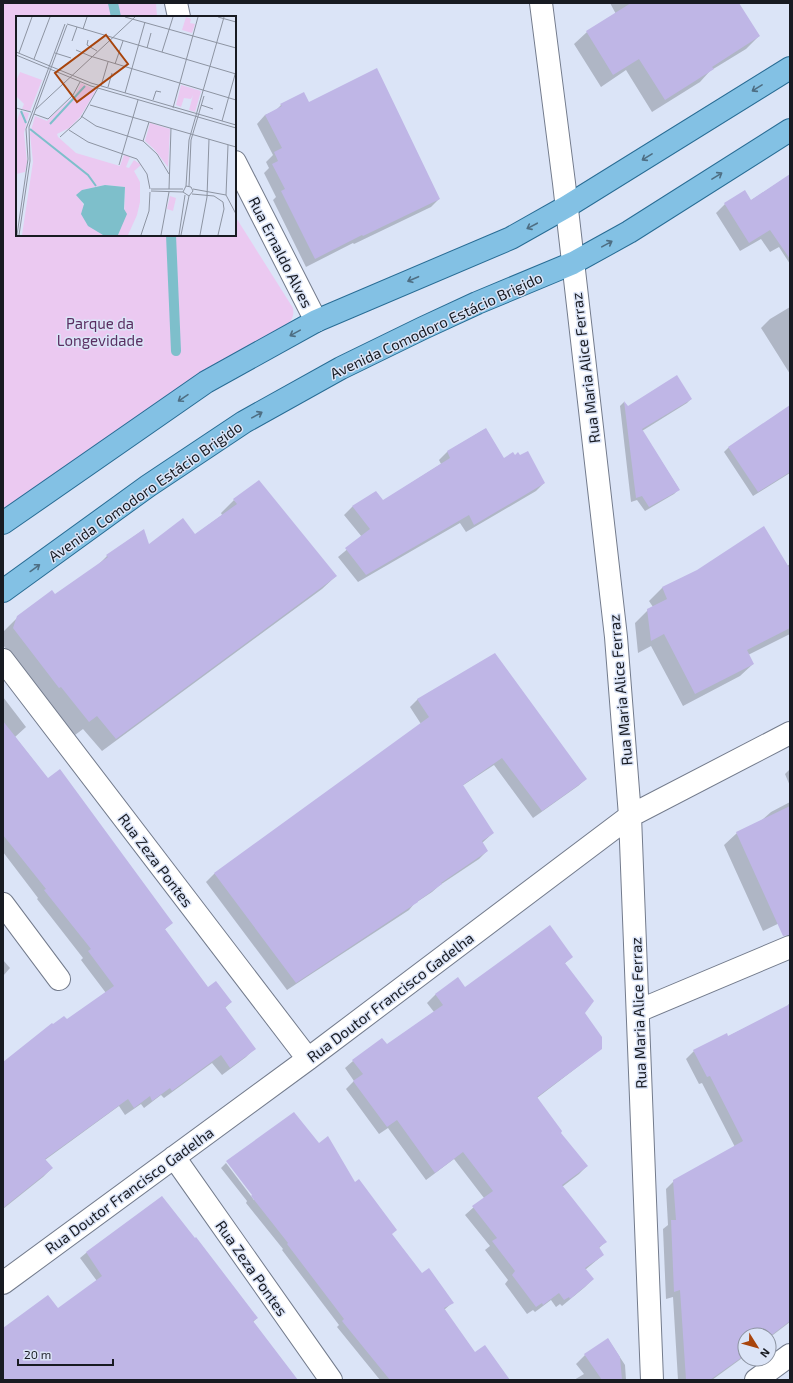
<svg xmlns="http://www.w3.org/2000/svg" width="793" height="1383" viewBox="0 0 793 1383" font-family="'Exo 2',sans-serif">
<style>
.green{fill:#ebc9f1}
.shadow{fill:#0003}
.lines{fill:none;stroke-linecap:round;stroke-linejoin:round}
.stream{stroke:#7ebfcb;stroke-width:10}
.building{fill:#bfb6e6}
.minor-casing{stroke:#737b8c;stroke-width:24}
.major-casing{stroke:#286c94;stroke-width:24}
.minor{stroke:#fff;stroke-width:22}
.major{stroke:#83c1e4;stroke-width:22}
.oneway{stroke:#4e6e83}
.labels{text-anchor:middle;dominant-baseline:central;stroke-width:3;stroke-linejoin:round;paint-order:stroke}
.street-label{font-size:15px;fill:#181b22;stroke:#dbe4f7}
.park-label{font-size:15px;fill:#5a2f62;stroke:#dbe4f7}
.inset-river{fill:none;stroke:#7ebfcb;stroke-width:2}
.inset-road{fill:none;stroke:#8d94a2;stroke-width:1}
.view{fill:#a8440c;fill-opacity:0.15;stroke:#a8440c;stroke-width:2}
.inset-edge{fill:none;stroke:#181b22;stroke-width:2}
</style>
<rect width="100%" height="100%" fill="#dbe4f7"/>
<!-- green -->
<path class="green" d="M3,3H156L157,17H17V235H235V216L293,308C294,315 293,318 288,324L3,514Z"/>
<!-- shadow -->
<path class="shadow" d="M610,3H738L759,36L746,49L710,71L700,82L652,112L626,70L601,87L574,44L587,32L616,14Z
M308,103L439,199L431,207L354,244L353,243L306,267L273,200L276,197L264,173L269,168L266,162L273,155L257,124L265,115L275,111L281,105Z
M790,175V264L779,247L770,252L761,239L740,251L716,213L725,204L750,201Z
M790,307V374L761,328L770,319Z
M691,399L687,403L642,431L679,489L674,494L645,511L637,500L631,502L620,406L624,402L627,408Z
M790,406V473L753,496L724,452L728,448Z
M485,429L503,459L544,483L536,491L466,532L460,523L358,582L338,557L362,537L344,515L352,507L376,492L383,501L441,464L439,460L447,452Z
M234,500L336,576L322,589L102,751L83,729L75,735L47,699L46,700L3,645L4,631L18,617L55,595L96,567L107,556L143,530L148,546L195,535L222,515L221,513Z
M790,564V634L748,655L753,664L740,676L683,706L651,646L638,653L635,623L648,610L653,607L649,601L662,588L697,571L787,566Z
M3,697L26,727L15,737L48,779L172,923L164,930L208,988L231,1002L225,1008L254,1049L246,1057L222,1075L212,1063L164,1098L161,1095L144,1108L141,1104L125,1115L119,1106L45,1160L52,1168L43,1177L3,1209V1063L52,1026L66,1021L106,993L81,960L83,958L37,899L38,898L3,852Z
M418,699L586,779L578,786L533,818L494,765L462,786L493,833L482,843L487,851L479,859L440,885L432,892L414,904L409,910L287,990L206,882L214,874L421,724L410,707Z
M790,769V786L785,774Z
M790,802V918L763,931L724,845L737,833L761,821L771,812Z
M572,957L564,964L584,1013L601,1048L592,1056L537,1098L559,1133L587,1166L579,1174L562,1187L605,1242L598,1249L603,1255L585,1270L593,1279L585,1287L562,1306L560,1304L556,1307L551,1300L535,1312L533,1310L527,1314L505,1284L508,1280L485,1250L490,1246L465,1215L484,1198L454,1159L426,1180L388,1128L379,1134L346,1089L354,1081L345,1068L353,1061L387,1045L434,1012L427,1003L435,995L458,979L465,989Z
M3,960L10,968L3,976Z
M790,1003V1322L769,1338V1335H745V1356L712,1380H678L673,1297L666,1299L663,1229L668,1225L666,1189L674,1181L735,1147L702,1083L699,1084L686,1059L694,1051L727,1037L788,1006V1005Z
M318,1144L355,1183L391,1234L421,1275L452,1303L444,1310L475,1353L509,1380H380L337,1327L339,1325L282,1250L283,1249L246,1203L247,1201L221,1168L226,1163L254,1200Z
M162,1198L257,1318L253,1322L297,1380H3V1329L57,1310L97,1281L80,1258L86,1253Z
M608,1339L625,1365L626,1380H574L584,1374L576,1364L585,1355Z"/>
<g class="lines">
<!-- stream -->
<path class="stream" d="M113,3L116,17
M171,235L176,351"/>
</g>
<!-- building -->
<path class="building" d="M631,3H739L760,36L712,67L714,69L665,100L639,59L613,75L586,31Z
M377,68L440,199L363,236L362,235L315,259L281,191L285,189L272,164L278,161L274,152L282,148L265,115L282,106L280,104L304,92L309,102Z
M790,174V259L770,230L749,243L724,203L745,190L751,200Z
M677,375L692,399L642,429L680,490L649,507L642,496L636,498L624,401L628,406Z
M790,405V472L758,492L728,447Z
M486,428L504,458L513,452L515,455L518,452L520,455L528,451L545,483L474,525L469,515L366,575L345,548L370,529L352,506L376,491L383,500L450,458L447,451Z
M259,480L337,576L116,739L97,716L89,722L61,687L59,688L13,628L17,616L52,590L55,594L108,557L106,555L144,529L149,544L183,518L195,534L237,504L233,499Z
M764,526L790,569V628L747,650L754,664L695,694L664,634L651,641L647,609L667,599L662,587L697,570Z
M495,653L587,779L542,811L502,758L463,785L494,833L482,841L488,851L441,883L442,884L418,901V902L296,983L214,873L429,717L417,699Z
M3,721L48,778L60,769L173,923L165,929L208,987L216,981L232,1002L225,1007L256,1049L230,1068L221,1055L172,1091L170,1088L152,1101L150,1096L134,1108L128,1099L45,1159L53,1168L3,1208V1062L52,1023L53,1024L64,1016L67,1019L114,986L88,951L91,949L44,890L46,889L3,835Z
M790,806V935L783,936L736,832Z
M550,925L573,957L565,963L594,1001L585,1013L602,1037V1049L537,1097L562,1131L561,1133L588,1166L562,1185L607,1242L599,1247L604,1255L585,1268L594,1279L570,1299L569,1297L564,1300L559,1293L543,1305L542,1303L536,1307L512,1275L515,1271L492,1241L497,1238L472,1206L493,1191L463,1152L435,1173L397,1120L387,1127L353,1081L363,1074L352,1060L382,1038L387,1044L443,1005L435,994L458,977L465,987Z
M790,1004V1321L769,1337V1335H745V1355L710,1380H686L680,1290L674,1292L671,1220H676L673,1180L743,1141L710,1076L707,1077L693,1050L727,1033L728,1036Z
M294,1112L319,1143L328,1136L355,1182L359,1179L397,1230L392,1234L422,1273L429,1268L454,1303L444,1308L475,1352L485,1345L510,1380H390L342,1321L344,1319L287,1244L288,1243L251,1196L252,1195L226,1161Z
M162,1196L195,1238L196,1237L258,1318L253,1321L298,1380H3V1328L48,1295L58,1308L102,1276L86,1252Z
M608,1338L620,1357L622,1380H602L584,1354Z"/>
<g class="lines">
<!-- minor casing -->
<g class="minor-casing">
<path id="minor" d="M176,3L179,17
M541,3L564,183L616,637L630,816L652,1380
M235,162L316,321
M3,660L308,1059
M3,904L59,979
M638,1011L790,947
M174,1157L331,1380
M3,1283L308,1059L630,816L790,733
M756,1380L790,1355"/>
</g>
<!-- major casing -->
<g class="major-casing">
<path id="major" d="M3,523L206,382L316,321L511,238L566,207L790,68
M3,591L148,486L244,422L341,368L423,328L477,303L573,263L629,232L790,130"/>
</g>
<!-- minor -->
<use href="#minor" class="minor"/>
<!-- major -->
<use href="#major" class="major"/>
</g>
<!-- one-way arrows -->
<defs><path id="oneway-shaft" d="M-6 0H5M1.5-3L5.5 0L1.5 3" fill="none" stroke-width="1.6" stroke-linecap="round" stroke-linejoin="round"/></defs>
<g class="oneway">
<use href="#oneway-shaft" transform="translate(757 88) rotate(148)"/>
<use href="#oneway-shaft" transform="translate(647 157) rotate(148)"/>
<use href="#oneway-shaft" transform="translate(717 176) rotate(-32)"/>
<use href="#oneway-shaft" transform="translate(532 226) rotate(152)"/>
<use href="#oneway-shaft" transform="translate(607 244) rotate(-29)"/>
<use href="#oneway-shaft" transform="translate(413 279) rotate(157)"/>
<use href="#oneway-shaft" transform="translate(295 333) rotate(151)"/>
<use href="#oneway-shaft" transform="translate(183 398) rotate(146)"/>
<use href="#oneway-shaft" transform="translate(257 415) rotate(-29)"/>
<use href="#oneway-shaft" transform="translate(35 568) rotate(-36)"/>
</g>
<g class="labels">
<!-- street labels -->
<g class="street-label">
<text transform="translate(281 252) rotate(63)">Rua Ernaldo Alves</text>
<text transform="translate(436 325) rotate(-25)">Avenida Comodoro Estácio Brigido</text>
<text transform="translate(585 368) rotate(-97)">Rua Maria Alice Ferraz</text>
<text transform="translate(145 491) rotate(-35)">Avenida Comodoro Estácio Brigido</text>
<text transform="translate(620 690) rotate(-95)">Rua Maria Alice Ferraz</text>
<text transform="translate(156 860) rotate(53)">Rua Zeza Pontes</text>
<text transform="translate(390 997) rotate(-37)">Rua Doutor Francisco Gadelha</text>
<text transform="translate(638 1013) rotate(-92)">Rua Maria Alice Ferraz</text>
<text transform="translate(129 1190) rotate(-36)">Rua Doutor Francisco Gadelha</text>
<text transform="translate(252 1268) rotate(55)">Rua Zeza Pontes</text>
</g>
<!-- park labels -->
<g class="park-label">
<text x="100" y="323">Parque da<tspan x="100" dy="17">Longevidade</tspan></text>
</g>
</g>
<!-- overview -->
<g transform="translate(16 16)">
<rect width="220" height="220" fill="#dbe4f7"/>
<path d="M170,1L175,3L174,7L179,8L176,17L166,14ZM4,56L26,64L14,95L6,93L8,88L0,80V65ZM65,67L80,74L64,101L53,112L41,118L42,121L60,137L104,150L108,139L114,141L110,151L113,152L118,144L125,149L118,155L124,166V186L121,199L112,219H102L108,201L109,171L89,169L66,174L65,184L80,214L87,219H6L17,146L14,118L19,100L31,105L59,79ZM165,69L185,75L179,96L173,94L177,79L175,83L168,82L165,91L160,89ZM4,95L13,97L8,117L11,146L9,156L0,158V108ZM134,107L154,113L152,151L138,133L129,125ZM154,180L160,182L157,195L151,193Z" fill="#ebc9f1"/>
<path d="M89,169L109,171L108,193L111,198L102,219H87L72,210L65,198L68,188L60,179L66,174Z" fill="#7ebfcb"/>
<path class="inset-river" d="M5,95L10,107M34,108L69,70M14,113L72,159L80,170"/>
<path class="inset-road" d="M109,1L220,32M202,1L220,6M51,8L220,58M67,13L71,1M72,24L71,29L81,35M56,25L61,11M131,32L135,17M60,34L74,40L220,84M0,36L75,67L220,109M146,36L157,1M3,37L16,1M39,37L55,42M0,39L75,70L220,112M18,43L34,1M99,48L107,25M85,70L92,46M92,71L96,57M109,77L129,6M137,84L140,75L145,76M74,89L220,131M185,89L197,93M0,92L15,96M157,92L182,1M19,94L119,1M18,98L32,103L57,79L64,66M65,100L80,110L127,125L141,138L153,158M206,105L220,55M53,114L72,126L121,143L131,158L134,173M44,121L65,102L82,72M127,125L133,106M212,129L210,179L220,198M103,149L122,84M170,170L173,124L208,1M173,170L175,124L188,80M135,173H167M153,173L155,112M177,173L210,179M135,175L167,176M176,178L198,180L207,186L208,193L202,219M1,219L12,143L10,113L49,8M3,219L14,145L13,111L51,9M125,219L133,195L134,176M145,219L153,176M163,219L169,179M165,219L173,180L177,175L175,171L170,170L167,176L173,180M184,219L191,181L193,123"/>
<path class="view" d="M90,19L112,48L61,86L39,57Z"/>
<rect width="220" height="220" class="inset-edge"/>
</g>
<!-- border -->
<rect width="793" height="1383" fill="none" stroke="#181b22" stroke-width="8"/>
<!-- north arrow -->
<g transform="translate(757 1347) rotate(127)"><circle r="19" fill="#dbe4f7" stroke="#8d94a2"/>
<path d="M0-3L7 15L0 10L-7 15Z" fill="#a8440c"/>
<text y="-6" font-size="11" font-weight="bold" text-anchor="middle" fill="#181b22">N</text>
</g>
<!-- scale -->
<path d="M18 1359v6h95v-6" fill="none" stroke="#181b22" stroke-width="2"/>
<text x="24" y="1359" font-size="12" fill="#181b22" stroke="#dbe4f7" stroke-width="3" paint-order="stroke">20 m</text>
</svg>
